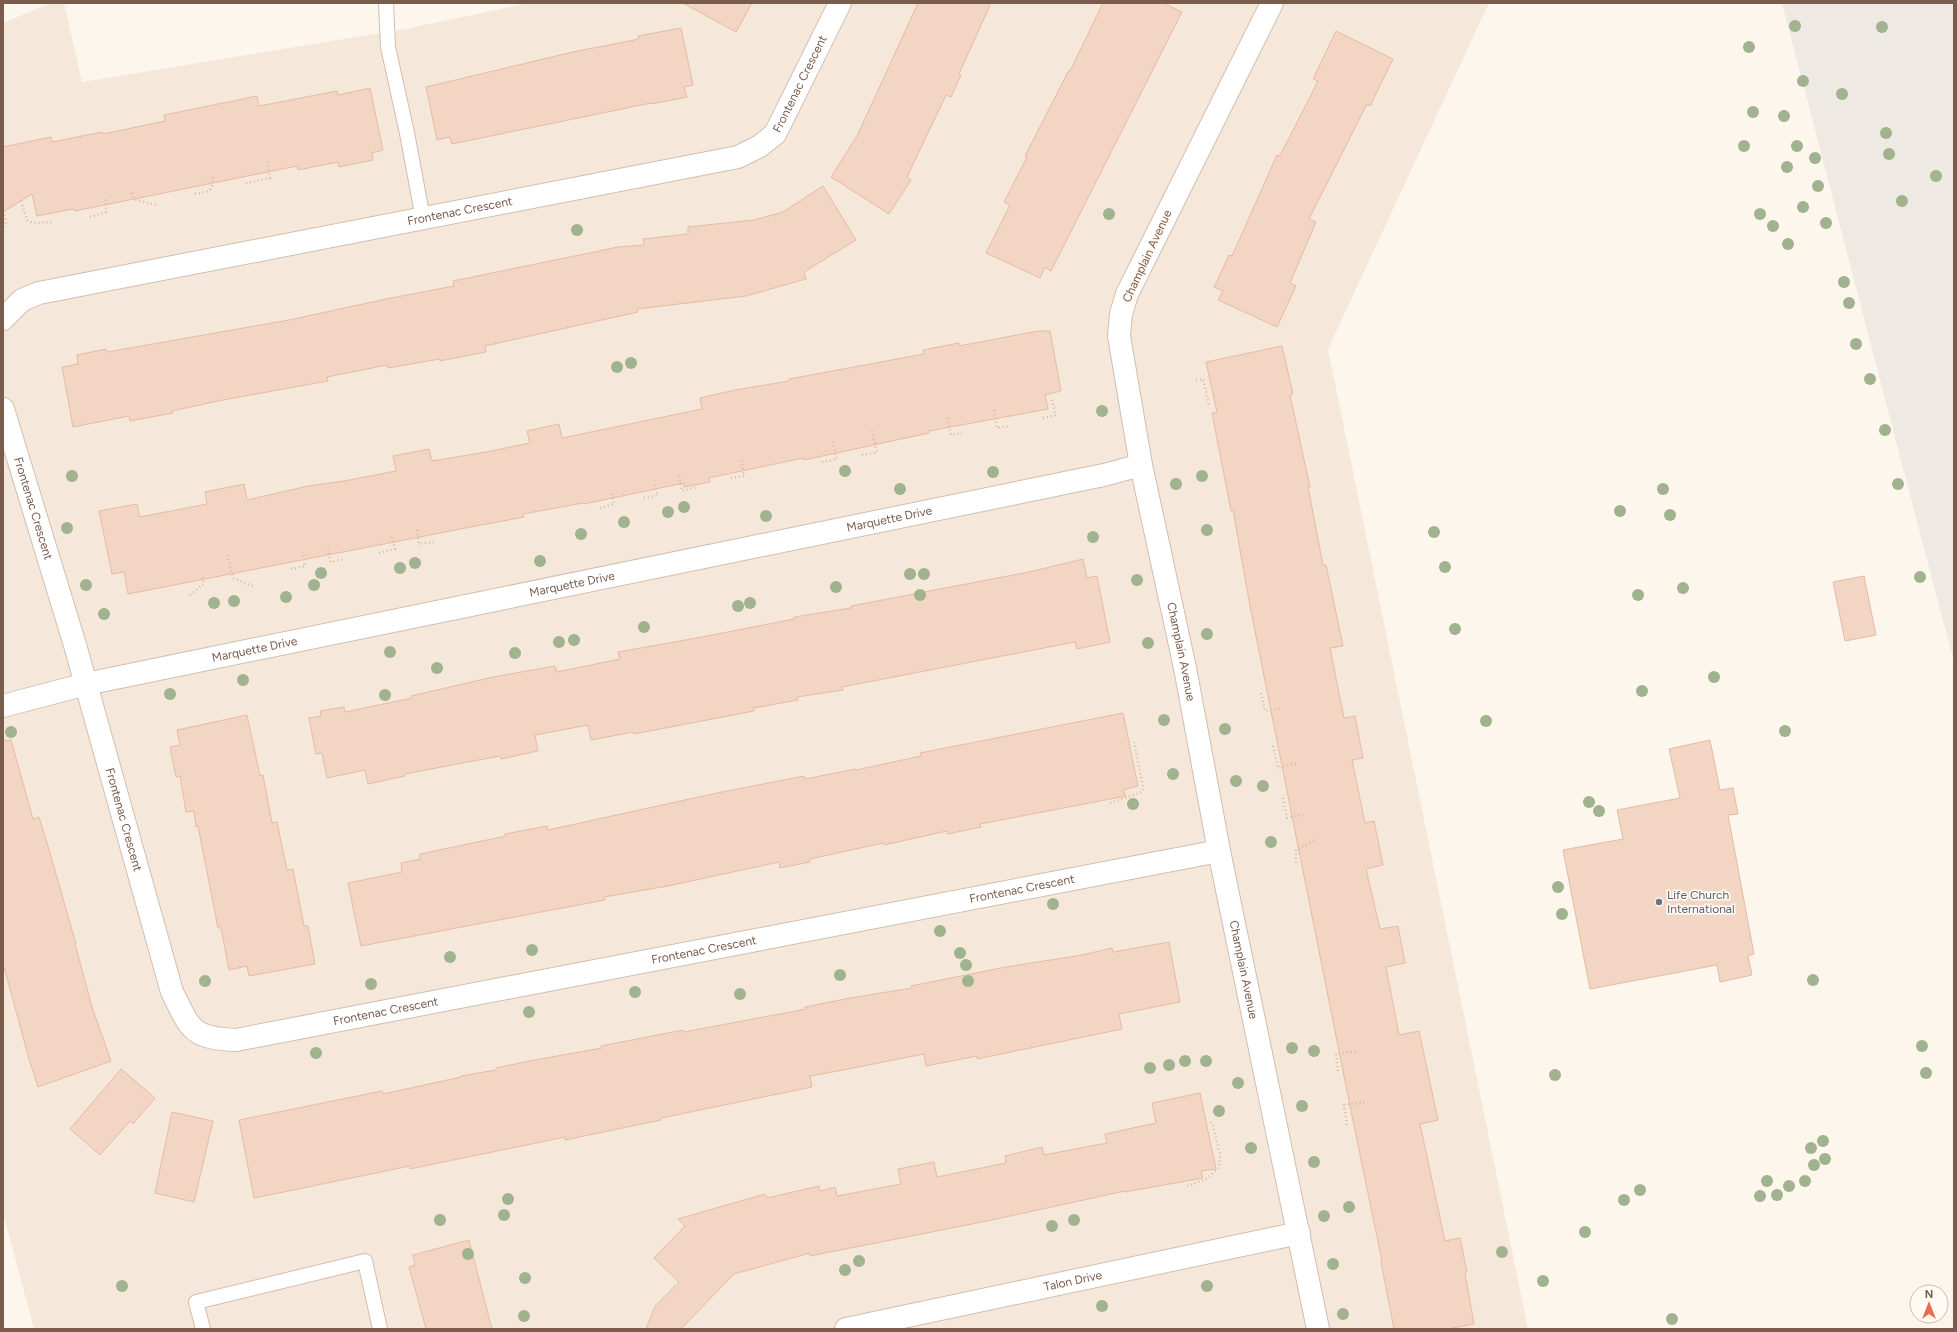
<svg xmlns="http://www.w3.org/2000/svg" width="1957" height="1332" viewBox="0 0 1957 1332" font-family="Figtree,sans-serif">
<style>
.residential{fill:#f5e8da}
.industrial{fill:#efe9e4}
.building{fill:#f3d5c3;stroke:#e6bba3}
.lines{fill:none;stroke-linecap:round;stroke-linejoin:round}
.service-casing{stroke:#d1beb0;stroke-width:16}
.minor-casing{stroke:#d1beb0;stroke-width:24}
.path{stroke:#d9b8a5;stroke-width:2.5;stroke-dasharray:1 3;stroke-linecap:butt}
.service{stroke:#fff;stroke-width:14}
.minor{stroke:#fff;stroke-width:22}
.tree{fill:#a0b28e}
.worship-dot{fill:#6b7280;stroke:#fffaf3;stroke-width:1.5}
.labels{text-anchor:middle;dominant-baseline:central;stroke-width:3.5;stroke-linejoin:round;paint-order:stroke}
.street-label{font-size:12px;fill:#7a5c4d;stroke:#fffaf3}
.worship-label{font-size:12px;fill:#5b616d;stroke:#fffaf3;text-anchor:start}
</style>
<rect width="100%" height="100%" fill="#fdf6ec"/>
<!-- residential -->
<path class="residential" d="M51,3H64L82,82L405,29L529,3H1489L1328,349L1528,1329H34L3,1213V23Z"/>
<!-- industrial -->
<path class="industrial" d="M1782,3H1954V662L1922,541Z"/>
<!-- building -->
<path class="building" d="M683,3H752L736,32Z
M918,3H991L959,74L961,75L951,97L946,95L907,177L911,180L889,214L831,177L857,136Z
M1103,3H1163L1182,12L1051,271L1045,267L1040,278L986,253L1010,205L1004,202L1027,157L1025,156L1069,70L1070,71Z
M681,28L693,85L684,87L687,97L652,104L651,103L452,144L450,137L437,140L426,87L573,52L639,39L638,36Z
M1336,31L1393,59L1370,106L1367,104L1309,219L1316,222L1290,283L1296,286L1277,327L1218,300L1223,291L1214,287L1229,255L1232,256L1277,155L1280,156L1318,81L1313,79Z
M370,88L383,150L372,153L373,160L339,167L338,162L298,170L297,166L75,211L74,209L37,216L32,194L3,212V147L51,137L52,142L102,132L103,134L165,121L164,115L257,96L259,106L337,91L338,95Z
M823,186L856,240L804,272L806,279L746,296L637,309L638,312L485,346L486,352L440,361V359L388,368L387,365L327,377L328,381L223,400L172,411L173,413L130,421L129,416L73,427L62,367L78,364L77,355L106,349L107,352L289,320L386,299L454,286L453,281L526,266L618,247L644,245L643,239L688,234V227L754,220L783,212Z
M1038,331H1050L1061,391L1045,395L1048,409L929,431V433L804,460V458L765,466L709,478L710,482L684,487V483L584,504L583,503L523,514L524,517L476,526L128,594L124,572L112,574L99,511L137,504L140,517L207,504L205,492L244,484L247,500L308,486L344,481L396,471L393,456L429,449L432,461L486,452L530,443L527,431L559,424L562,438L702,409L700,398L735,390L789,381V379L924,354L923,350L959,343V346Z
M1282,346L1293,394L1290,395L1310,487H1308L1323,565H1326L1343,646L1330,648L1344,718L1355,716L1363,758L1352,760L1365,823L1374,821L1383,865L1366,869L1380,929L1398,926L1405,963L1386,967L1399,1035L1419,1031L1438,1120L1420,1124L1445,1241L1460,1238L1467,1272L1465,1273L1474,1324L1448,1329H1394L1381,1262L1382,1261L1351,1111L1250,606L1233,510L1231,511L1212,413L1217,412L1206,362Z
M1083,559L1087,578L1097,576L1110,642L1077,649L1075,642L842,687L843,690L797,697L798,700L754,708V711L634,734L633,732L591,740L588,725L535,735L538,751L501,759L500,756L457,764L405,774V776L368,784L365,770L327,778L322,753L316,754L309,718L321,716L320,711L344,707L345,712L412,698L411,696L493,677L555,666L557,672L620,659L618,652L702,637L794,619V617L851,608V606L1029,572Z
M1864,576L1876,635L1845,641L1833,582Z
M1123,713L1138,786L1123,790L1126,796L980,824L981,827L948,834L947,831L884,845L883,843L810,859V862L780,868L779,862L668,886L604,897L605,900L361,946L348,883L402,872L401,863L420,859V854L506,836L505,834L547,826L548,830L717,793L804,776L805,779L856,769V770L921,756L920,753Z
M247,715L260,776L263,775L272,823L277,822L287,870L293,869L304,926H308L315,964L249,976L247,966L229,970L221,928H218L198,826L196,827L194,811L186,812L180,776L176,777L170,747L180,745L177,730Z
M11,740L33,819L39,817L48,846L76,944H75L92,1007L111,1061L38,1087L29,1059L3,963V741Z
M1710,740L1720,790L1733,788L1738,814L1728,815L1754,954L1748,956L1752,975L1720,982L1717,965L1590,989L1563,850L1623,839L1617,810L1680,798L1669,749Z
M1169,942L1180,1002L1119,1014L1122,1029L977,1059V1056L926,1066L924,1054L838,1071L810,1076L812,1087L661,1118V1120L565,1140V1137L410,1169V1166L254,1198L239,1120L382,1091L383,1094L461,1077V1076L496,1070V1068L529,1061L602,1048L601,1046L683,1030L684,1032L806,1009L805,1007L850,998L912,988L911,986L1006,967L1082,955L1112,948L1113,952Z
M121,1069L155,1098L133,1124L130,1121L100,1155L70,1129Z
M1200,1093L1216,1169L1201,1171L1203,1178L1125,1192V1191L992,1220L810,1256V1253L734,1274L681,1329H646L655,1306L679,1282L654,1258L685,1226L678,1219L765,1194L767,1198L819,1186L820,1191L835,1187L837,1196L901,1184L898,1169L934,1162L937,1177L1006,1163L1005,1156L1042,1147L1044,1155L1107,1143L1105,1134L1156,1123L1152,1103Z
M172,1112L213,1121L194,1202L155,1193Z
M469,1240L492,1329H426L409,1267L415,1265L413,1255Z"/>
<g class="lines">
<!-- service casing -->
<g class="service-casing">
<path id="service" d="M386,3L388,47L407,133L423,219
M203,1329L196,1302L365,1261L380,1329"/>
</g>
<!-- minor casing -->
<g class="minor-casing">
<g id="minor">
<path id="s1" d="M1272,3L1127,294L1121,314L1119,336L1141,465L1185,668L1219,851L1318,1329"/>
<path id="s2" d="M3,319L22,300L39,293L738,157L760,146L775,134L840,3"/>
<path id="s3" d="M3,409L75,645L172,992C191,1029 190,1038 236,1040L1219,851"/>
<path id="s4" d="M3,706L86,684L1104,475L1141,465"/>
<path id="s5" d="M846,1329L1299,1233"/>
</g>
</g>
<!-- path -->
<path class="path" d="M246,183L270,178L267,162
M132,193L135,200L157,205
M195,194L209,191L213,184V175
M21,201L27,220L33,223L53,222
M90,217L106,212V198
M3,231L6,221L4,213
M1196,380L1203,379L1209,405
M994,410L997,428L1009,426
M947,418L951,435L962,433
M1043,418L1056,415L1051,397
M862,455L877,452L872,431
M822,462L837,459L832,439
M679,476L682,491L698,487
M731,478L744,476L741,459
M644,498L658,495L655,484
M600,508L614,504L612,493
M417,530L419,544L434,542
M328,549L331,562L344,559
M379,553L395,549L391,535
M227,555L233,578L255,587
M291,569L305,566L303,552
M190,595L204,584L202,576
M1261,693L1265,711L1281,708
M1273,746L1278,768L1298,763
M1283,798L1287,818L1303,814
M1110,803L1142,792L1143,788L1134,742
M1296,863V850L1314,840
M1338,1071L1336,1054L1356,1051
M1347,1125L1344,1105L1366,1102
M1187,1186L1206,1179L1219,1168L1220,1155L1213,1125L1210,1122"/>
<!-- service -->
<use href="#service" class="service"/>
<!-- minor -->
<use href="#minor" class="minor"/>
</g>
<!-- trees -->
<g class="tree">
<circle cx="1795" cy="26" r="6"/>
<circle cx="1882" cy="27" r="6"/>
<circle cx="1749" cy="47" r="6"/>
<circle cx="1803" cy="81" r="6"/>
<circle cx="1842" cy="94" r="6"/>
<circle cx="1753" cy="112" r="6"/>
<circle cx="1784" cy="116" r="6"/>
<circle cx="1886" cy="133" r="6"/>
<circle cx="1744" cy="146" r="6"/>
<circle cx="1797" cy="146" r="6"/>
<circle cx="1889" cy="154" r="6"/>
<circle cx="1815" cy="158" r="6"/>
<circle cx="1787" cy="167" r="6"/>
<circle cx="1936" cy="176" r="6"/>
<circle cx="1818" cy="186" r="6"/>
<circle cx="1902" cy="201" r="6"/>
<circle cx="1803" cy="207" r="6"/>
<circle cx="1109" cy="214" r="6"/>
<circle cx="1760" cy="214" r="6"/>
<circle cx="1826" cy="223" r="6"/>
<circle cx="1773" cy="226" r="6"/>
<circle cx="577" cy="230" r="6"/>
<circle cx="1788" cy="244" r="6"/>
<circle cx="1844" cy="282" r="6"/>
<circle cx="1849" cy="303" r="6"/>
<circle cx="1856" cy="344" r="6"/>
<circle cx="631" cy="363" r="6"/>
<circle cx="617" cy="367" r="6"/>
<circle cx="1870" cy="379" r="6"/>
<circle cx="1102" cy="411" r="6"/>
<circle cx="1885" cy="430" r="6"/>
<circle cx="845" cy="471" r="6"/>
<circle cx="993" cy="472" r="6"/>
<circle cx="72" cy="476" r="6"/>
<circle cx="1202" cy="476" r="6"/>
<circle cx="1176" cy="484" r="6"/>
<circle cx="1898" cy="484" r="6"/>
<circle cx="900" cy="489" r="6"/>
<circle cx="1663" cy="489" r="6"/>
<circle cx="684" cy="507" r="6"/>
<circle cx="1620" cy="511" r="6"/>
<circle cx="668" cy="512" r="6"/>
<circle cx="1670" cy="515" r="6"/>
<circle cx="766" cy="516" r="6"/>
<circle cx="624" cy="522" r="6"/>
<circle cx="67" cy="528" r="6"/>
<circle cx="1207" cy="530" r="6"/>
<circle cx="1434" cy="532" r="6"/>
<circle cx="581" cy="534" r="6"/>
<circle cx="1093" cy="537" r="6"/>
<circle cx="540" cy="561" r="6"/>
<circle cx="415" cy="563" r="6"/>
<circle cx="1445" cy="567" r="6"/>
<circle cx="400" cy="568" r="6"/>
<circle cx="321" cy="573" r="6"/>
<circle cx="910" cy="574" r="6"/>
<circle cx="924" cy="574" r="6"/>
<circle cx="1920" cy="577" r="6"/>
<circle cx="1137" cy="580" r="6"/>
<circle cx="86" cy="585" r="6"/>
<circle cx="314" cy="585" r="6"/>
<circle cx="836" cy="587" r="6"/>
<circle cx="1683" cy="588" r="6"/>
<circle cx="920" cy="595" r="6"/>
<circle cx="1638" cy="595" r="6"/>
<circle cx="286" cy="597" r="6"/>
<circle cx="234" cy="601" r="6"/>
<circle cx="214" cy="603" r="6"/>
<circle cx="750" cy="603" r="6"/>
<circle cx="738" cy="606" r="6"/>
<circle cx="104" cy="614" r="6"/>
<circle cx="644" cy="627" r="6"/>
<circle cx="1455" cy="629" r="6"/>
<circle cx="1207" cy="634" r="6"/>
<circle cx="574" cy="640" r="6"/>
<circle cx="559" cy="642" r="6"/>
<circle cx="1148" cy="643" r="6"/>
<circle cx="390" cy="652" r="6"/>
<circle cx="515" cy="653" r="6"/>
<circle cx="437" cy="668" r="6"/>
<circle cx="1714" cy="677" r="6"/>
<circle cx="243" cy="680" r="6"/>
<circle cx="1642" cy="691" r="6"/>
<circle cx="170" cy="694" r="6"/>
<circle cx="385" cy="695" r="6"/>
<circle cx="1164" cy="720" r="6"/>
<circle cx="1486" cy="721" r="6"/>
<circle cx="1225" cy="729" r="6"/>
<circle cx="1785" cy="731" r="6"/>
<circle cx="11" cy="732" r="6"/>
<circle cx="1173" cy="774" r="6"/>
<circle cx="1236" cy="781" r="6"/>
<circle cx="1263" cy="786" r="6"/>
<circle cx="1589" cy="802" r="6"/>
<circle cx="1133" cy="804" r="6"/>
<circle cx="1599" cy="811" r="6"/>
<circle cx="1271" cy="842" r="6"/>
<circle cx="1558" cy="887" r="6"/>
<circle cx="1053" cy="904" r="6"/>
<circle cx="1562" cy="914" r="6"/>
<circle cx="940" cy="931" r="6"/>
<circle cx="532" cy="950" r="6"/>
<circle cx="960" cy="953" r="6"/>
<circle cx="450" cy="957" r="6"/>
<circle cx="966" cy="965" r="6"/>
<circle cx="840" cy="975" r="6"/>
<circle cx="1813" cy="980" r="6"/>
<circle cx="205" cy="981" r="6"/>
<circle cx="968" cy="981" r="6"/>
<circle cx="371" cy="984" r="6"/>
<circle cx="635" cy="992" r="6"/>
<circle cx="740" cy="994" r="6"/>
<circle cx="529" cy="1012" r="6"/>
<circle cx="1922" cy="1046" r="6"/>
<circle cx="1292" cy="1048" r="6"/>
<circle cx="1314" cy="1051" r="6"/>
<circle cx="316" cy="1053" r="6"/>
<circle cx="1185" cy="1061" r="6"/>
<circle cx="1206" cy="1061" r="6"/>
<circle cx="1169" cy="1065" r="6"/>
<circle cx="1150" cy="1068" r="6"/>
<circle cx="1926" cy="1073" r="6"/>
<circle cx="1555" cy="1075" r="6"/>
<circle cx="1238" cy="1083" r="6"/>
<circle cx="1302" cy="1106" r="6"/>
<circle cx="1219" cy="1111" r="6"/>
<circle cx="1823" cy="1141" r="6"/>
<circle cx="1251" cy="1148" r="6"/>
<circle cx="1811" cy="1148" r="6"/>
<circle cx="1825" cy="1159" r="6"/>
<circle cx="1314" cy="1162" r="6"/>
<circle cx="1814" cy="1165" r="6"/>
<circle cx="1767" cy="1181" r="6"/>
<circle cx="1805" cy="1181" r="6"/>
<circle cx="1789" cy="1186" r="6"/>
<circle cx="1640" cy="1190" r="6"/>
<circle cx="1777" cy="1195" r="6"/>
<circle cx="1760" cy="1196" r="6"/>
<circle cx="508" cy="1199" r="6"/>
<circle cx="1624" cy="1200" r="6"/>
<circle cx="1349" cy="1207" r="6"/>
<circle cx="504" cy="1215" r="6"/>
<circle cx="1324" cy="1216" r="6"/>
<circle cx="440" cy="1220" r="6"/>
<circle cx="1074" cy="1220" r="6"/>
<circle cx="1052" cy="1226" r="6"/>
<circle cx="1585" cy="1232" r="6"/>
<circle cx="1502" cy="1252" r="6"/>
<circle cx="468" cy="1254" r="6"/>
<circle cx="859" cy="1261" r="6"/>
<circle cx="1333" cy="1264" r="6"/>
<circle cx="845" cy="1270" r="6"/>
<circle cx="525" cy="1278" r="6"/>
<circle cx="1543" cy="1281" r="6"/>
<circle cx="122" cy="1286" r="6"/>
<circle cx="1207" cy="1286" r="6"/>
<circle cx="1102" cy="1306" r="6"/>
<circle cx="1343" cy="1314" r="6"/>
<circle cx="524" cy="1316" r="6"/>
<circle cx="1672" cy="1319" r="6"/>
</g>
<!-- markers -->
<circle class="worship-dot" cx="1659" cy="902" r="4"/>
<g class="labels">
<!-- street labels -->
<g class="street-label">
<text stroke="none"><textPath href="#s2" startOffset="857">Frontenac Crescent</textPath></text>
<text stroke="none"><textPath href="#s2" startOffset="474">Frontenac Crescent</textPath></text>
<text transform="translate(1147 256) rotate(-65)">Champlain Avenue</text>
<text stroke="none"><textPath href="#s3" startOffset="104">Frontenac Crescent</textPath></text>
<text stroke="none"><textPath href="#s4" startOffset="906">Marquette Drive</textPath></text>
<text stroke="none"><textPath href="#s4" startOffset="582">Marquette Drive</textPath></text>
<text stroke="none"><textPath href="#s4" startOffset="258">Marquette Drive</textPath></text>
<text stroke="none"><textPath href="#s1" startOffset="690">Champlain Avenue</textPath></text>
<text stroke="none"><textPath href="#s3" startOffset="428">Frontenac Crescent</textPath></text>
<text stroke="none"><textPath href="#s3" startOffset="1495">Frontenac Crescent</textPath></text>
<text stroke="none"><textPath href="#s3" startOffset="1171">Frontenac Crescent</textPath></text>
<text stroke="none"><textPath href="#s1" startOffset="1014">Champlain Avenue</textPath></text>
<text stroke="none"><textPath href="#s3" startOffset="847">Frontenac Crescent</textPath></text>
<text stroke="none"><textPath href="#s5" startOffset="232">Talon Drive</textPath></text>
</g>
<!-- worship labels -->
<g class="worship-label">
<text x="1667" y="895">Life Church<tspan x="1667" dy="14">International</tspan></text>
</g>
</g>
<!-- border -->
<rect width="1957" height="1332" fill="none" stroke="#7a5c4d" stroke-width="8"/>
<!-- north arrow -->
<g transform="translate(1929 1304)"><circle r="19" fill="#fffaf3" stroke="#cabbb1"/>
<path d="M0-3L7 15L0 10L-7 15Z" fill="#e76f51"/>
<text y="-6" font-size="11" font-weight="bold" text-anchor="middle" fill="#7a5c4d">N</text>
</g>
</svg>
